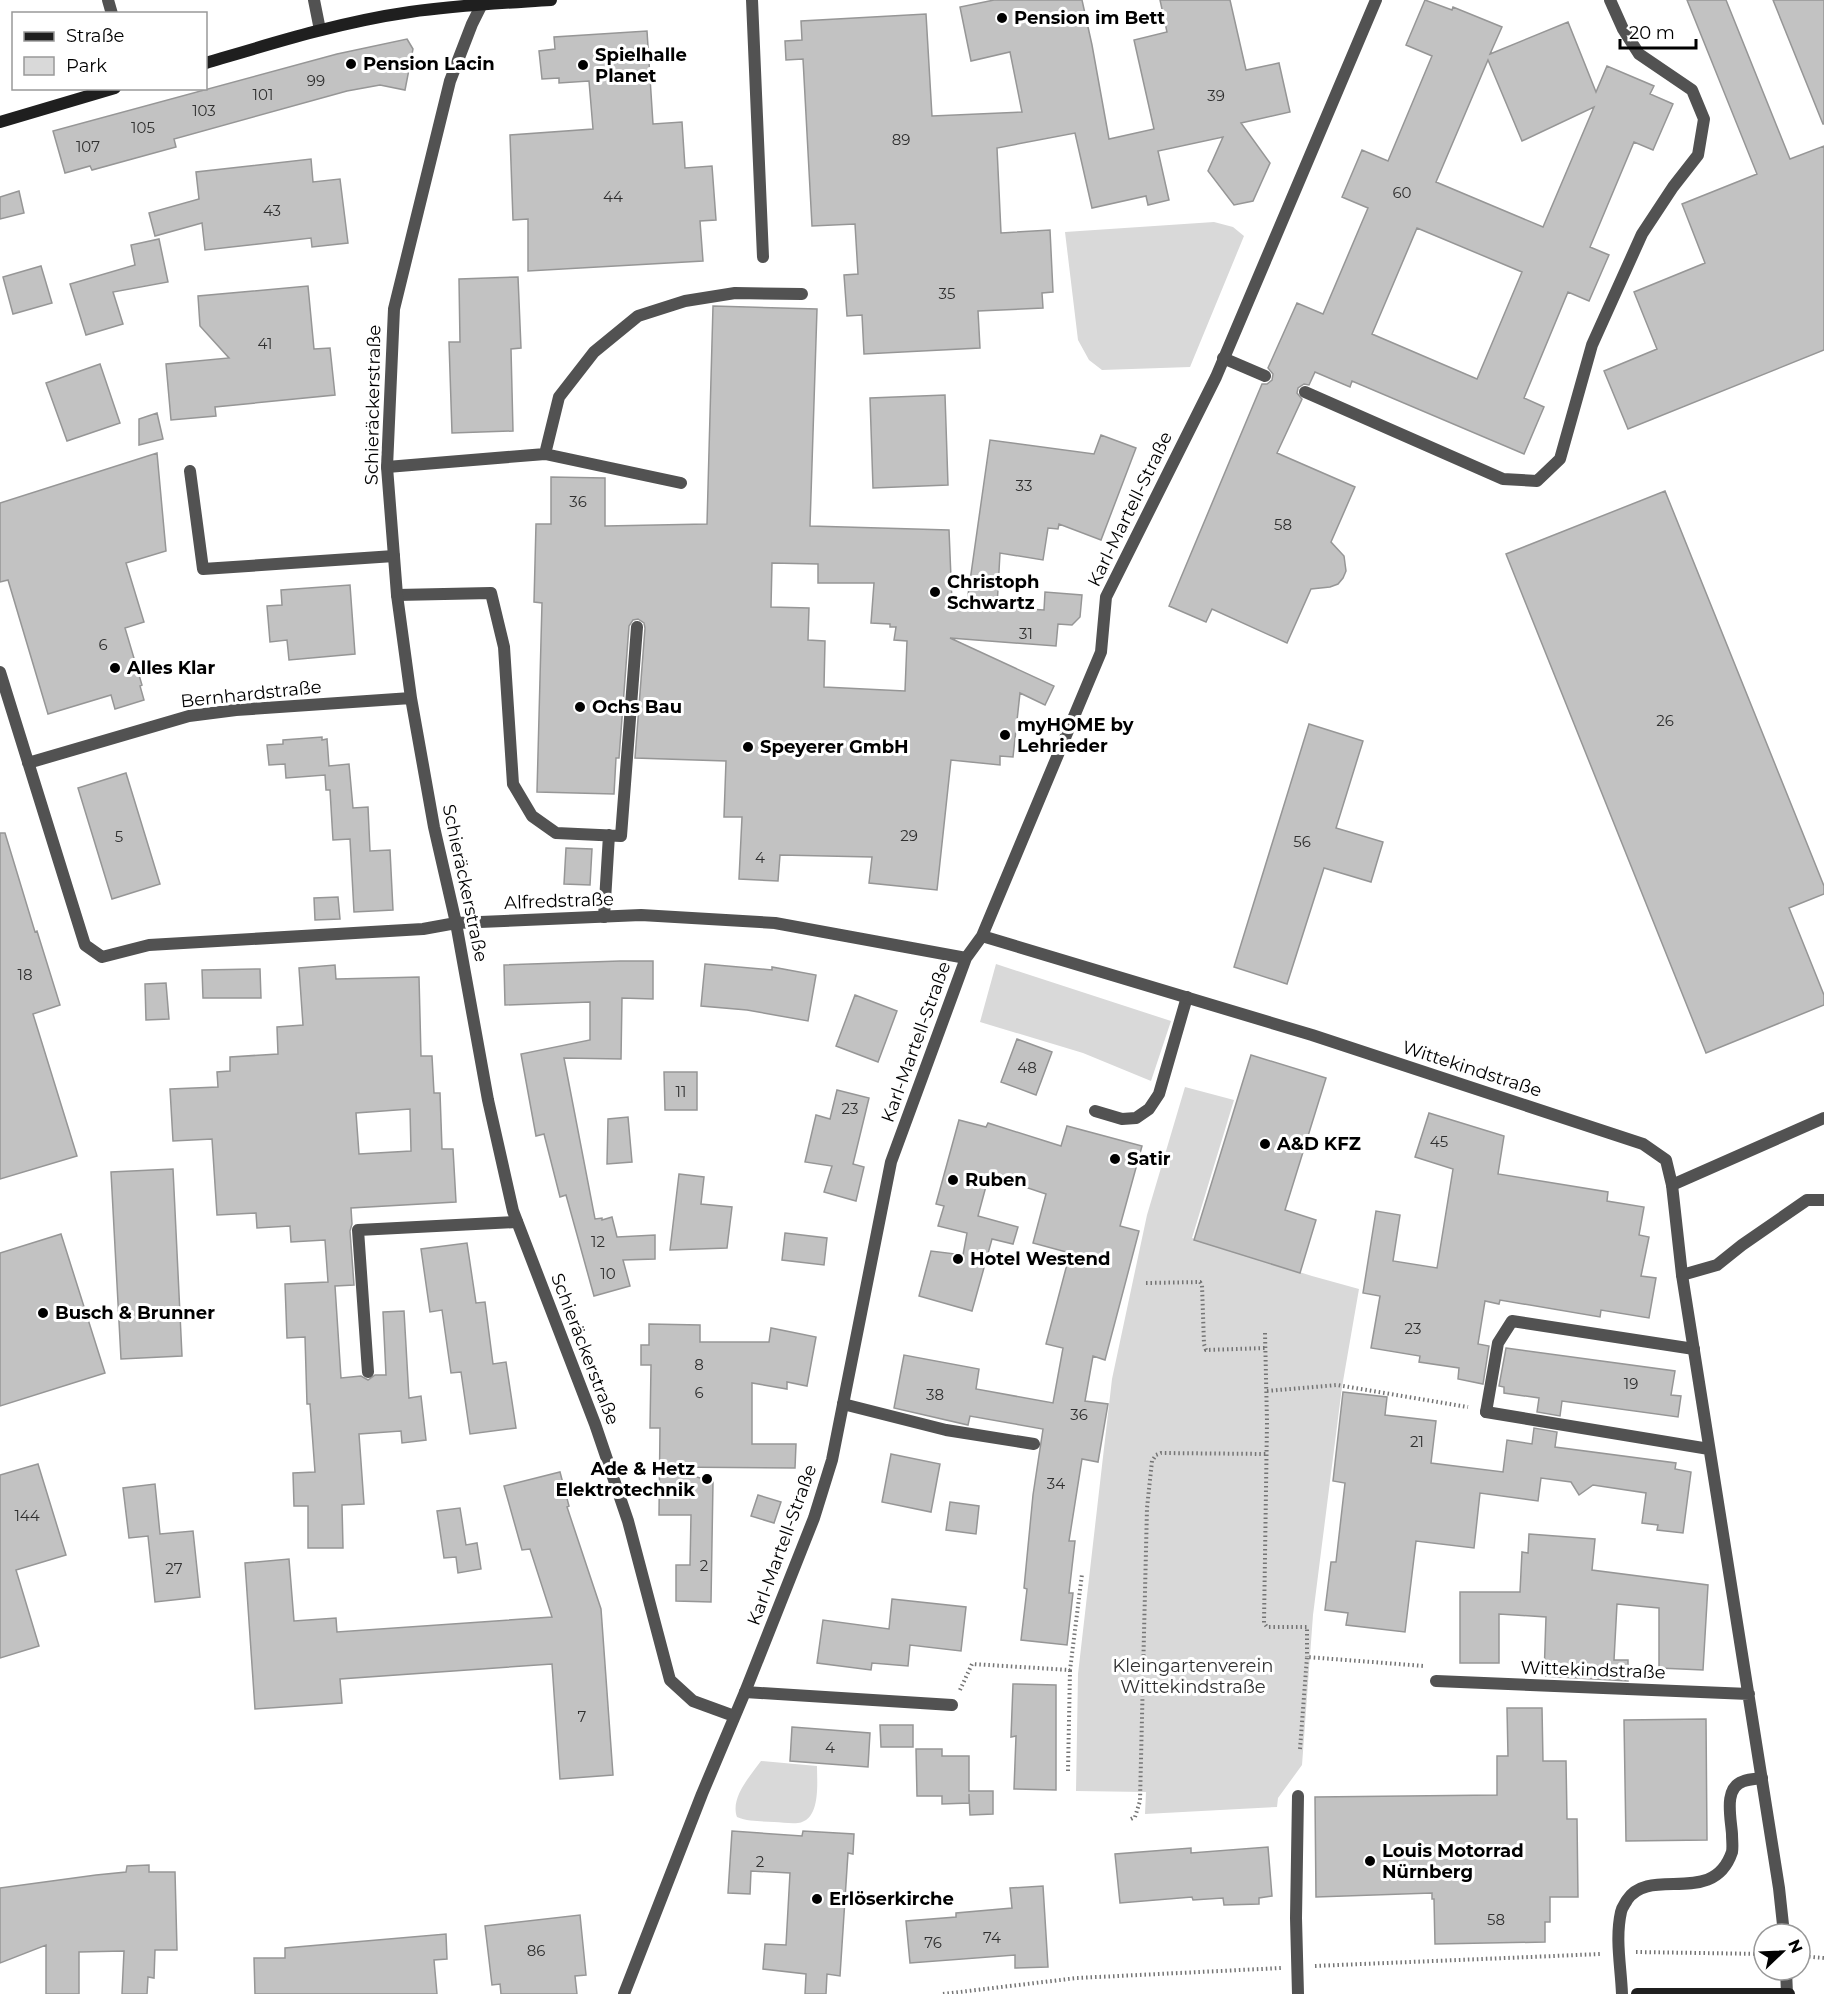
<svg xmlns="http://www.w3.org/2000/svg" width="1824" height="1994" viewBox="0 0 1824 1994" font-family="Montserrat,sans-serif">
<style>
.green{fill:#d9d9d9}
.building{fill:#c2c2c2;stroke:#969696;stroke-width:1.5;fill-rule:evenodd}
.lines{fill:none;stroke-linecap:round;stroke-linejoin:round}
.path{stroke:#747474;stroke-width:4;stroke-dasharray:1.5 3;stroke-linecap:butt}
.lane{stroke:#525252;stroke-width:12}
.street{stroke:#525252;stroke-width:12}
.secondary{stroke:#1f1f1f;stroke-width:12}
.poi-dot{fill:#000;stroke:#fff;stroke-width:2}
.labels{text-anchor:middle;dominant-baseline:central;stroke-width:6;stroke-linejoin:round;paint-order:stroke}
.number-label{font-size:15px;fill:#303030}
.poi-label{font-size:18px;font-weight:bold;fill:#000;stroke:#fff;text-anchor:start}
.street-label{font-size:18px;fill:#000;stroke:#fff}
.park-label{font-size:18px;fill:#303030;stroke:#fff}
</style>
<rect width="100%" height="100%" fill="#fff"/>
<!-- green -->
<path class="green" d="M1214,222L1233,227L1244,236L1190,367L1102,370L1089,360L1078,340L1065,232Z
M996,964L1171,1021L1151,1081L1083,1053L980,1022Z
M1185,1087L1234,1100L1192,1238L1312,1276L1359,1289L1342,1387L1313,1615L1302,1765L1278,1798L1277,1807L1145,1814L1146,1792L1076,1791L1078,1674L1112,1379L1147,1215Z
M761,1761L817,1766C817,1783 821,1820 798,1823C790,1824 782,1822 774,1822C762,1821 749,1822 737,1817C730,1798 750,1776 761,1761Z"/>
<!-- building -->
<path class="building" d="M994,0H1082L1092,45L1109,139L1154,129L1134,40L1167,32L1160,0H1230L1246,70L1279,63L1290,112L1241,123L1270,163L1253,201L1234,205L1208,171L1223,137L1158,151L1169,200L1148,205L1146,196L1092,208L1075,133L997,148L1001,233L1050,230L1053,292L1042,293L1043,308L978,311L980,348L864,354L862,315L847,316L844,275L858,274L855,224L812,226L803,59L786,60L785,41L802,40L801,21L926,14L932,116L1022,112L1010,52L971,61L960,7Z
M1425,0L1452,10L1453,7L1502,27L1490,54L1568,22L1596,92L1607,66L1654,86L1650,94L1673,104L1653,150L1634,142L1590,247L1609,255L1589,301L1568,292L1524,398L1544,407L1524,454L1352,381L1350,387L1315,372L1309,385L1304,384L1298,388L1297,393L1302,399L1277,453L1355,487L1331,542L1344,556L1346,571L1343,578L1338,584L1330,587L1311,589L1287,643L1212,609L1206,622L1169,606L1262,384H1267L1272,380L1273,374L1268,368L1297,303L1323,314L1368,208L1342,197L1362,150L1388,161L1432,56L1406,45ZM1488,60L1522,141L1594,107L1543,227L1436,182ZM1417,228L1522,272L1477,379L1372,334Z
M1687,0H1726L1790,159L1824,146V350L1628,429L1604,371L1657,349L1634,292L1705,263L1682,204L1757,174Z
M1773,0H1824V124H1823Z
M647,31L653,124L682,122L685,168L712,166L716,220L700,221L703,261L528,271V219L513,220L510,135L593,129L589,81L559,83V78L542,79L539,51L555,49L554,37Z
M407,39L413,49L405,90L380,85L347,91L174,139L176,147L92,170L90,166L65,173L53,131L337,54Z
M311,159L313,182L340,179L348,243L312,247L311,238L205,250L202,223L155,236L149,213L199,199L196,172Z
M19,191L24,213L0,219V197Z
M159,239L168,282L113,292L123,324L86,335L70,284L135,265L131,245Z
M41,266L52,303L13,314L3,277Z
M518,277L521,348L511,349L513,431L452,433L449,342H460L459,279Z
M308,286L314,349L330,348L335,395L215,407L216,416L171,420L166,364L229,358L200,326L198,296Z
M713,306L817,309L810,526L949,530L952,602H967L990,440L1094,454L1101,435L1136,448L1101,540L1059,524L1058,529L1048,528L1043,560L1000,553L997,607L1044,610L1045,592L1082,595L1080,617L1072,625L1058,624L1056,646L950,638L1054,686L1045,705L1020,693L1013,757L1000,756V765L951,760L937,890L869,883L872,857L780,855L778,881L739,879L742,817H724L726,761L635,758L645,628L644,623L638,619L633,620L629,626L619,758H616L614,794L537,792L542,603L534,602L536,524H551V477L605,478V526L707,524ZM772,563L818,564V583H874L871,623L890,624V627H896L894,640L907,641L905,691L824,687L825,641L808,640L809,608L771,607Z
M100,364L120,423L67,441L46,383Z
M945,395L948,485L873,488L870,398Z
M157,413L163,439L139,445V419Z
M157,453L166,551L126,563L144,622L125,628L142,685L140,686L144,700L115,709L111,695L48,714L8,580L0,582V503Z
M1665,491L1824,886V894L1789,908L1824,995V1005L1706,1053L1506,554Z
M350,585L355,654L289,660L287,640L270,642L267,606L282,605L281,590Z
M1309,724L1363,741L1336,828L1383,842L1371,882L1324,868L1287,984L1234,967Z
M322,737V740L327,739L329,766L349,764L353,808L368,807L370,851L390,850L393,910L354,912L350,839L333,840L330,790H326L325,775L286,778L285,764L269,765L267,745L283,744V740Z
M126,773L160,884L112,899L78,788Z
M0,833H5L35,932L37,931L60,1005L33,1014L77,1156L0,1179Z
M566,848L592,849L590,885L564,884Z
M338,897L340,919L315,920L314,898Z
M620,961H653V999L622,998L621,1059L564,1058L595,1219L602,1218V1220L612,1217L617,1237L655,1235V1259L623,1260L630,1286L594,1296L566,1195L560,1197L544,1134L536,1136L521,1054L590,1040V1002L505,1005L504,965Z
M705,964L772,970V967L816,975L808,1021L747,1010L701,1006Z
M335,965L336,979L419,977L421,1056H432L434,1093H440L442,1149H453L456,1202L351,1208L352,1224L350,1231L354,1285L335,1286L341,1378L361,1376L368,1380L375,1375H386L383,1312L404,1311L409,1398L421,1396L426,1440L402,1443L401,1431L359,1434L364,1504L342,1505L343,1548H308V1506H294L293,1473L315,1472L310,1404H307L305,1337L287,1338L285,1284L328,1282L325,1240L291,1242L290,1226L257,1228L256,1213L217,1215L212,1139L173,1141L170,1089L218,1087L217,1072L230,1071V1057L278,1054L277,1027L303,1025L299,968ZM410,1109L411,1151L359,1154L356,1113Z
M260,969L261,998H203L202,970Z
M166,983L169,1019L146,1020L145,984Z
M855,995L897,1011L878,1062L836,1046Z
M1017,1039L1052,1052L1036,1095L1001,1082Z
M1251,1055L1326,1078L1285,1210L1316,1220L1300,1273L1194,1240Z
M664,1072H697V1110H665Z
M837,1090L869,1098L853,1164L864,1167L856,1201L824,1192L832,1166L805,1162L816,1115L830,1119Z
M1429,1113L1504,1136L1498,1174L1608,1192L1607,1201L1644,1207L1639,1235L1649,1237L1641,1276L1656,1278L1649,1318L1601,1310L1600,1317L1500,1300L1499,1304L1485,1301L1478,1344L1489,1346L1483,1384L1458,1379L1459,1368L1419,1362L1420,1356L1371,1348L1380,1296L1363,1293L1376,1211L1400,1215L1393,1261L1437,1268L1453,1169L1415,1157Z
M628,1117L632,1162L607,1164L608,1119Z
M959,1120L986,1127L988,1123L1061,1146L1067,1126L1142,1146L1120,1226L1139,1231L1105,1360L1093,1356L1085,1401L1108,1404L1098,1462L1082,1459L1069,1541H1075L1069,1593H1073L1067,1645L1021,1640L1027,1589L1024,1588L1033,1495L1043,1429L970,1416L968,1425L894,1408L904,1355L979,1369L976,1389L1053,1403L1063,1348L1046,1344L1070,1253L1033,1243L1046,1194L989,1175L978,1216L1018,1227L1013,1244L992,1239L972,1311L919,1296L931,1251L963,1255L967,1233L938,1226L944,1206L936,1204Z
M173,1169L182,1356L121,1359L111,1172Z
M679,1174L704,1177L701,1204L732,1207L727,1248L670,1250Z
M785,1233L827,1238L824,1265L782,1260Z
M61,1234L105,1373L0,1406V1253Z
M467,1243L476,1303L485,1302L493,1364L506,1362L516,1428L470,1434L461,1372L451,1373L442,1310L430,1312L421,1249Z
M649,1324L700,1325V1342H769L771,1328L816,1337L807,1386L787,1382V1389L752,1383V1444H796L795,1468L665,1467L713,1482L711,1602L676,1601V1565H690L691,1515H659L660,1428H650L651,1365H641V1345H649Z
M1506,1348L1675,1371L1671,1395L1681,1396L1678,1417L1562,1401L1560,1416L1537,1412L1539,1398L1504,1393V1387L1499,1386Z
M1343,1392L1387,1397L1385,1415L1436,1421L1431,1463L1503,1472L1507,1440L1532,1444L1534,1428L1557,1432L1555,1447L1676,1463L1675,1469L1691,1472L1683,1533L1657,1530L1658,1525L1642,1523L1646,1493L1593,1485L1579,1495L1571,1482L1541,1478L1538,1501L1480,1493L1474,1548L1416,1541L1405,1632L1346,1625L1348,1613L1325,1610L1331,1562H1336L1345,1483L1333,1481Z
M891,1454L940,1464L931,1512L882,1502Z
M38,1464L66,1555L16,1570L39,1646L0,1658V1475Z
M560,1472L569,1506L567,1507L601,1609L613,1775L560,1779L552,1664L340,1679L342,1703L255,1709L245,1563L289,1559L294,1621L336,1618L337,1632L552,1617L530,1549L522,1550L504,1486Z
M155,1484L160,1534L193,1531L200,1597L155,1602L148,1536L129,1538L123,1488Z
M758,1495L781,1502L774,1523L751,1516Z
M950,1502L979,1506L976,1534L946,1530Z
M460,1508L466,1545L477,1543L481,1569L458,1573L456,1557L444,1558L437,1511Z
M1529,1534L1595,1539L1592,1570L1708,1585L1703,1670L1659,1668V1608L1617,1604L1614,1660H1628V1681L1544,1676L1546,1617L1499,1614V1663H1460V1592H1520L1522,1552L1528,1553Z
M892,1599L966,1607L961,1651L910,1645L908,1666L872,1663L871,1670L817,1663L823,1620L889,1629Z
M1013,1684L1056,1685V1790L1014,1789L1016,1736L1011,1737Z
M1507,1708H1542L1543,1761H1566L1567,1819H1577L1578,1897H1550V1922H1545V1942L1435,1944L1434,1899H1432V1893L1316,1897L1315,1797L1497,1795V1756H1508Z
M1706,1719L1707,1840L1626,1841L1624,1720Z
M880,1725H913V1747H881Z
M792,1727L870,1733L868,1767L790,1761Z
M916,1749H942V1756H969V1791H993V1814L970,1815L969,1794V1803L942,1804V1796H917Z
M732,1831L802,1836L803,1831L854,1834L853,1854L848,1853L840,1976L827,1974L826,1994H805L806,1974L763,1969L765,1944L786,1945L790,1873L751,1871L750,1894L728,1893Z
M1268,1847L1272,1896L1259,1898V1904L1224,1905L1223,1898L1193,1900L1192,1897L1120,1903L1115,1854L1191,1848V1853Z
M149,1865V1872H175L177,1950H155L154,1978L148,1977L147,1994H122L124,1951L79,1952V1994H46V1945L0,1963V1888L96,1875L126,1872L127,1866Z
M1043,1886L1048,1967L1015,1968V1955L910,1963L906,1921L956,1917V1913L1012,1908L1010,1888Z
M580,1915L586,1975L575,1976L577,1994H501L500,1984L492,1985L485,1926Z
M446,1934L447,1959L434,1960L437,1994H255L254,1958H285V1948Z"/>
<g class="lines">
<!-- path -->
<path class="path" d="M1146,1283L1200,1282L1202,1285L1204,1344L1206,1350L1266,1348
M1265,1333L1267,1422L1264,1623L1267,1627H1307V1657
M1267,1391L1337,1385L1468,1407
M960,1690L972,1664L1070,1670L1082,1574
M1300,1749L1307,1657L1424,1666
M1068,1771L1070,1670
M1131,1819L1135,1817L1140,1801L1147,1508L1152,1461L1156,1455L1161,1453L1266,1454
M1636,1952L1764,1954
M1800,1956L1824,1958
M1315,1966L1601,1954
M943,1994L1077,1978L1281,1968"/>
<!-- lane -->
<path class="lane" d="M108,0L112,14
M314,0L320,30
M752,0L763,257
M1223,358L1265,376
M1305,392L1503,479L1537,481L1560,459L1592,345L1642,234L1673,187L1698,155L1704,119L1692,90L1639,54L1623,29L1610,0
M545,454L681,483
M387,467L545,454L559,397L594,352L638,316L685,301L735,293L802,294
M190,471L203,569L394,556
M397,595L491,593L504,647L513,784L532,816L556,833L621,836L637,627
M604,917L609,835
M1095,1111L1122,1119L1136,1118L1149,1109L1159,1094L1187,997
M1672,1185L1824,1118
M1682,1275L1717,1265L1742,1245L1807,1200H1824
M368,1372L358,1230L517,1222
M843,1404L946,1430L1034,1444
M1486,1412L1498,1343L1512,1321L1694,1349
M745,1692L952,1705
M1298,1796L1296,1918L1298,1994
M1622,1994C1621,1967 1615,1939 1621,1912C1622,1907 1625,1904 1627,1900C1650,1865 1713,1908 1732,1852C1733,1847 1732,1840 1732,1834C1731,1818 1723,1787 1744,1781C1750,1779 1756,1779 1762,1778"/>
<!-- street -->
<path class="street" d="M482,4L472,24L450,81L394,309L387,467L397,595L411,698L434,827L456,923L488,1100L513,1211L595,1424L628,1521L670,1680L693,1701L734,1716
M0,672L85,945L102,957L149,945L423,929L456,923L641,915L775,923L966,958
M28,763L189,716L236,710L411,698
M982,936L1312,1035L1643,1144L1666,1160L1672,1185L1682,1275L1779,1888L1784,1934
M1486,1412L1709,1449
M1436,1681L1749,1694
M1786,1970L1787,1994
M624,1994L702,1794L745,1692L814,1518L832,1460L891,1162L966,958L982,936L1101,652L1106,597L1216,377L1376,0"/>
<!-- secondary -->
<path class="secondary" d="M206,63C273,43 340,22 410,12C457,5 504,3 551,0
M0,122L115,88
M1637,1994H1789"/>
</g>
<!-- markers -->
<g class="poi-dot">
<circle cx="1002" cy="18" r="6"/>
<circle cx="351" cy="64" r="6"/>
<circle cx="583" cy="65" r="6"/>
<circle cx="935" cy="592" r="6"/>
<circle cx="115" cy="668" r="6"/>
<circle cx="580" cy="707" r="6"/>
<circle cx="1005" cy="735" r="6"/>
<circle cx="748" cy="747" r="6"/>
<circle cx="1265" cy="1144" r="6"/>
<circle cx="1115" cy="1159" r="6"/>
<circle cx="953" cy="1180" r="6"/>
<circle cx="958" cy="1259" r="6"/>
<circle cx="43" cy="1313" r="6"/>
<circle cx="707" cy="1479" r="6"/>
<circle cx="1370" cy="1861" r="6"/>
<circle cx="817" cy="1899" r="6"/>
</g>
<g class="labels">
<!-- number labels -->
<g class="number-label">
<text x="316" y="80">99</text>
<text x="263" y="94">101</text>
<text x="1216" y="95">39</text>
<text x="204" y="110">103</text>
<text x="143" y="127">105</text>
<text x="901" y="139">89</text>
<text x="88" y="146">107</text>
<text x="1402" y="192">60</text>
<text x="613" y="196">44</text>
<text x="272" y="210">43</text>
<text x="947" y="293">35</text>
<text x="265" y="343">41</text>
<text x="1024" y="485">33</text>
<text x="578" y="501">36</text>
<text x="1283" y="524">58</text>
<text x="1026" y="633">31</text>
<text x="103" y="644">6</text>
<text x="1665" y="720">26</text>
<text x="909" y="835">29</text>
<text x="119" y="836">5</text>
<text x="1302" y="841">56</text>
<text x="760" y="857">4</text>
<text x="25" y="974">18</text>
<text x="1027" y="1067">48</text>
<text x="681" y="1091">11</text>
<text x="850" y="1108">23</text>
<text x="1439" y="1141">45</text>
<text x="598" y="1241">12</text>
<text x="608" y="1273">10</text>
<text x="1413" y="1328">23</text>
<text x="699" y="1364">8</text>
<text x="1631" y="1383">19</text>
<text x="699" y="1392">6</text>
<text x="935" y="1394">38</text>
<text x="1079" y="1414">36</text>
<text x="1417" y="1441">21</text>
<text x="1056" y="1483">34</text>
<text x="27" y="1515">144</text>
<text x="704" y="1565">2</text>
<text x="174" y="1568">27</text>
<text x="582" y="1716">7</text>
<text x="830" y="1747">4</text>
<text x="760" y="1861">2</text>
<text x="1496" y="1919">58</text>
<text x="992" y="1937">74</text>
<text x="933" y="1942">76</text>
<text x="536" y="1950">86</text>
</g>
<!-- poi labels -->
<g class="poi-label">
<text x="1014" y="18">Pension im Bett</text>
<text x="595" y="55">Spielhalle<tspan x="595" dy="21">Planet</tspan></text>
<text x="363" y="64">Pension Lacin</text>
<text x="947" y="582">Christoph<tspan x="947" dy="21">Schwartz</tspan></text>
<text x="127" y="668">Alles Klar</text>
<text x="592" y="707">Ochs Bau</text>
<text x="1017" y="725">myHOME by<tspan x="1017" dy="21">Lehrieder</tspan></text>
<text x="760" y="747">Speyerer GmbH</text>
<text x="1277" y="1144">A&amp;D KFZ</text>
<text x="1127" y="1159">Satir</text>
<text x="965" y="1180">Ruben</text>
<text x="970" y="1259">Hotel Westend</text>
<text x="55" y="1313">Busch &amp; Brunner</text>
<text x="695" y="1469" text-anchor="end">Ade &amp; Hetz<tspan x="695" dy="21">Elektrotechnik</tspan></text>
<text x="1382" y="1851">Louis Motorrad<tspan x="1382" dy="21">Nürnberg</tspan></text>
<text x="829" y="1899">Erlöserkirche</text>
</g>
<!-- street labels -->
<g class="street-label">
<text transform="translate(373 405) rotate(-89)">Schieräckerstraße</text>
<text transform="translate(1130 509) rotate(-64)">Karl-Martell-Straße</text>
<text transform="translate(251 694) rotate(-6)">Bernhardstraße</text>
<text transform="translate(465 883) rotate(78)">Schieräckerstraße</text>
<text transform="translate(559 901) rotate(-2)">Alfredstraße</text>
<text transform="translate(916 1042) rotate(-70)">Karl-Martell-Straße</text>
<text transform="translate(1472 1069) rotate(18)">Wittekindstraße</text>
<text transform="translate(585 1349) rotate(69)">Schieräckerstraße</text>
<text transform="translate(782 1545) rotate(-70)">Karl-Martell-Straße</text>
<text transform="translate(1593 1670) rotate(2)">Wittekindstraße</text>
</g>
<!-- park labels -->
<g class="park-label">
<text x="1193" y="1666">Kleingartenverein<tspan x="1193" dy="21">Wittekindstraße</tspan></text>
</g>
</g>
<!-- legend -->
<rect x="12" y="12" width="195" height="78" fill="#ffffff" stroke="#999999" stroke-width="1.5"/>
<rect x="24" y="32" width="30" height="9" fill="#1f1f1f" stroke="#999999" stroke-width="1.5"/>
<text x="66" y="42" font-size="18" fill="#000000">Straße</text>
<rect x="24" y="57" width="30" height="18" fill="#d9d9d9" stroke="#999999" stroke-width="1.5"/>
<text x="66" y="72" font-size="18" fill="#000000">Park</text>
<!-- north arrow -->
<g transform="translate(1782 1952) rotate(67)"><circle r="28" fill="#ffffff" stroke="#999999" stroke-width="1.5"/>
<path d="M0-4.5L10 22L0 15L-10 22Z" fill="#000000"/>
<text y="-9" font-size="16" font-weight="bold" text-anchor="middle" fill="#000000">N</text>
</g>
<!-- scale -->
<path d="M1620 39v9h76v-9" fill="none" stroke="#000000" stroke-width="3"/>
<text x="1629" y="39" font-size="18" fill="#000000" stroke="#ffffff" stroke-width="4.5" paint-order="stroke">20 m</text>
</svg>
